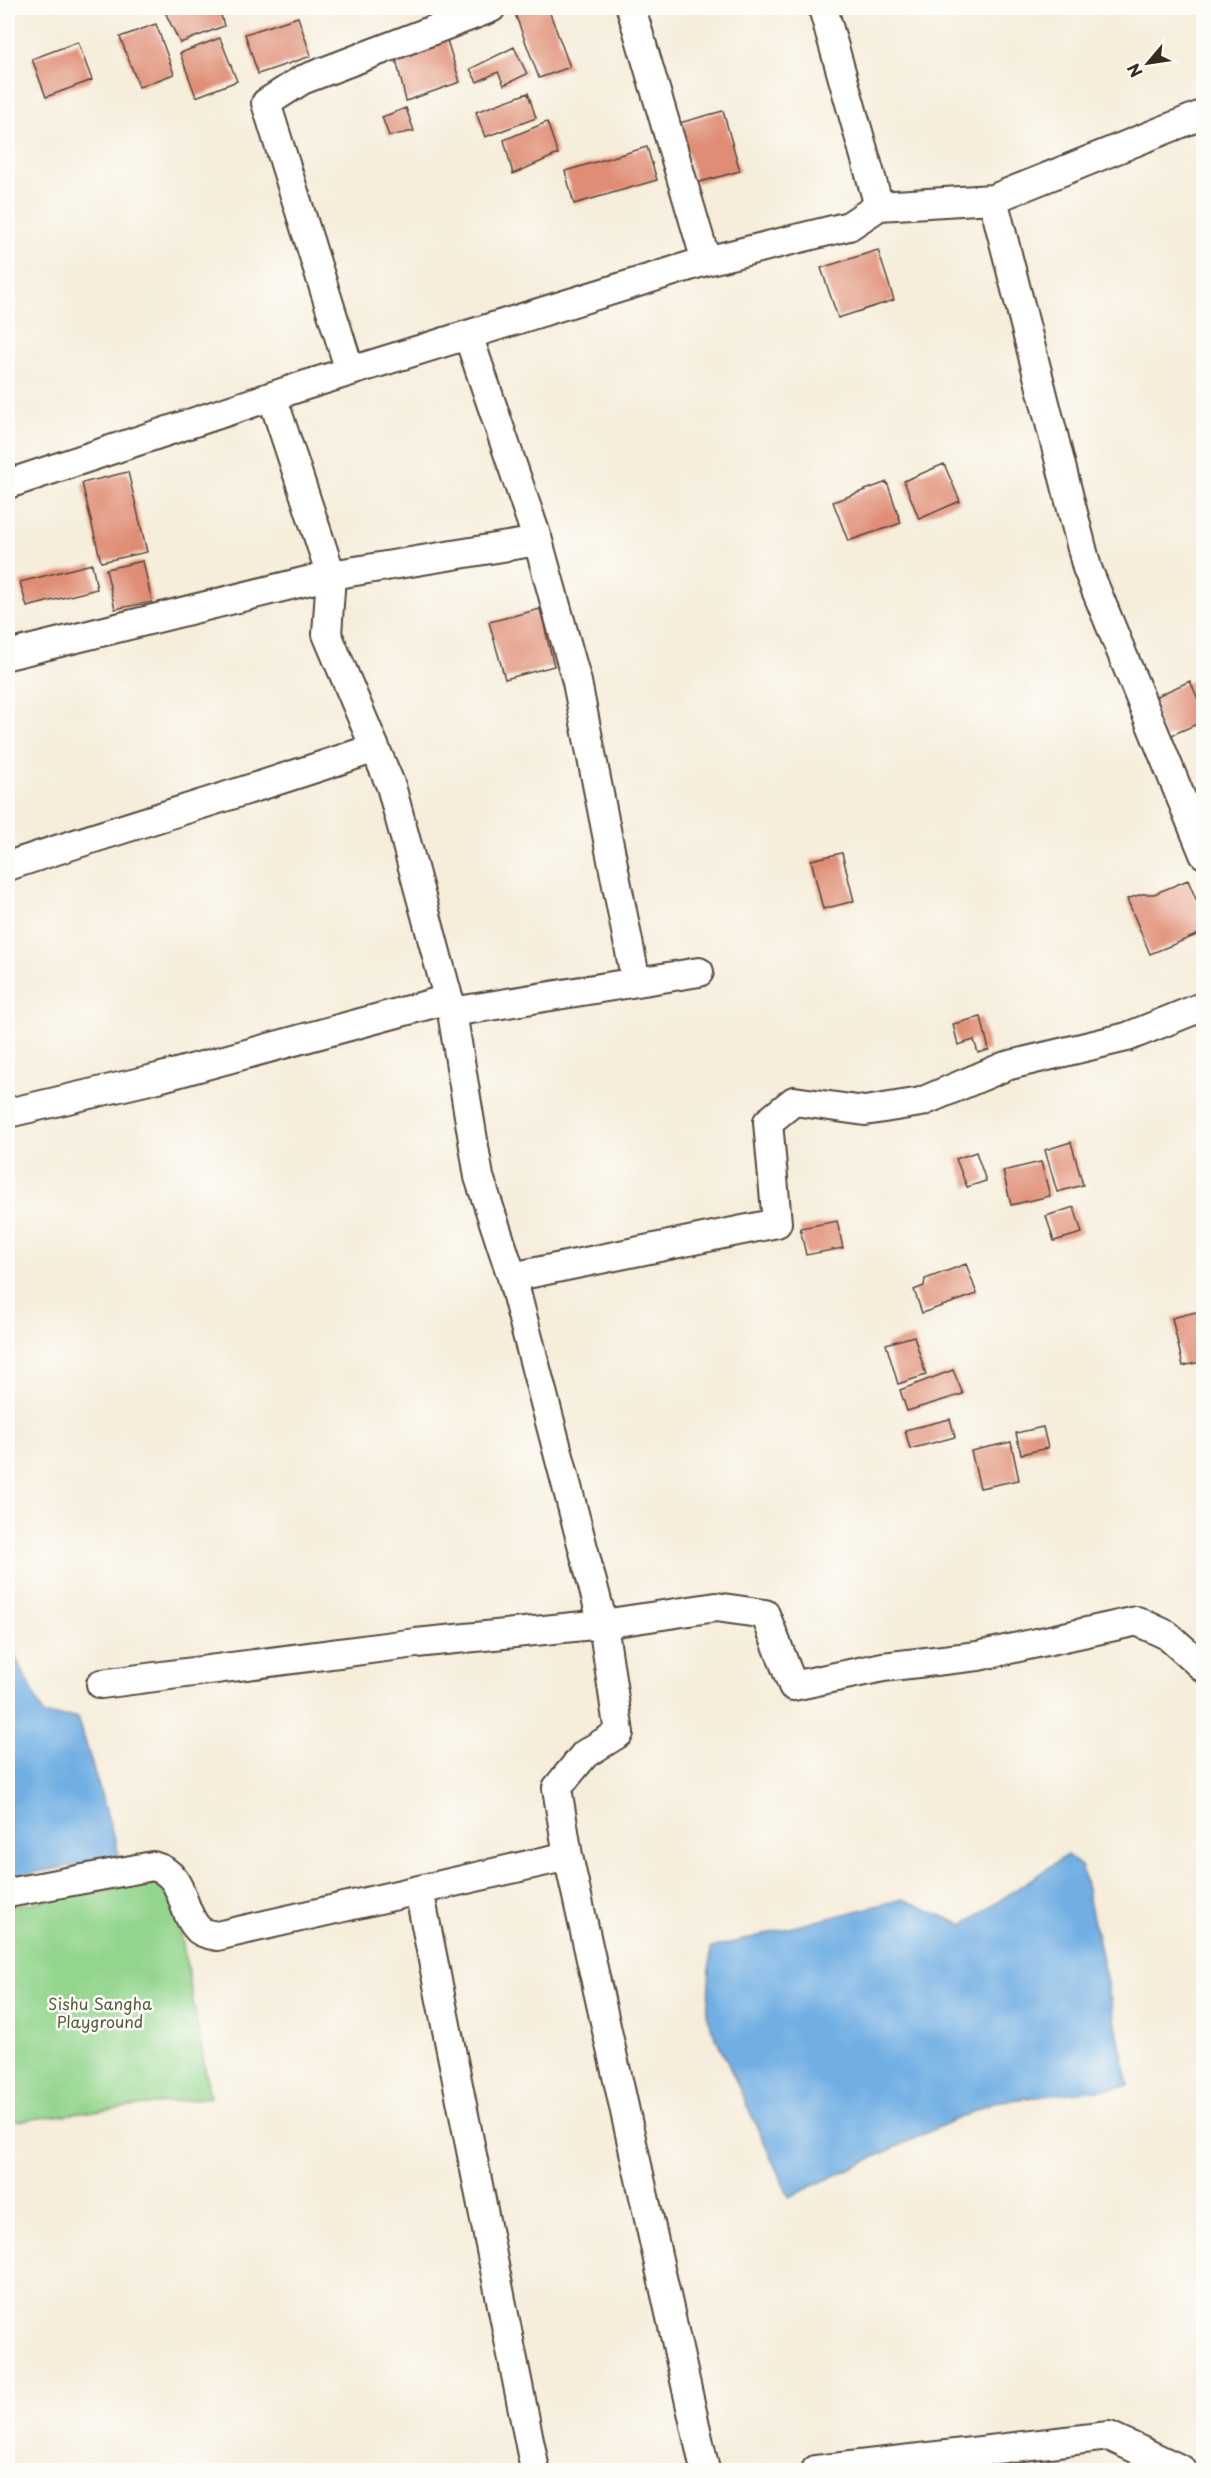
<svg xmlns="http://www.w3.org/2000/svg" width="1211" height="2478" viewBox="0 0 1211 2478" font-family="'Playpen Sans',sans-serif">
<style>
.green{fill:#93d58d;stroke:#678056;stroke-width:1.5}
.water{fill:#70aee3;stroke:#566c80;stroke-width:1.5}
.building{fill:#e08d74}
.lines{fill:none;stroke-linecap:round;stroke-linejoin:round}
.minor-casing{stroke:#57473a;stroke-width:32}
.minor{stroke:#fff;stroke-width:28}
.labels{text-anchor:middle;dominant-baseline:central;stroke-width:5;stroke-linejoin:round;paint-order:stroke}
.park-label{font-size:16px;fill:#555d3f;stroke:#fdfcf7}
</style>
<rect width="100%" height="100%" fill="#fdfcf7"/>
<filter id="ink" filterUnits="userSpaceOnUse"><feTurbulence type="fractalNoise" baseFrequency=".0167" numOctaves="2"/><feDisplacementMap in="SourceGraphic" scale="12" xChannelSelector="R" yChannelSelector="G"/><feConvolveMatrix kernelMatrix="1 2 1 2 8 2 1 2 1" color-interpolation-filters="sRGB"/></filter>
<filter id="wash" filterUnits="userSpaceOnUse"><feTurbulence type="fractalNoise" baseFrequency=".008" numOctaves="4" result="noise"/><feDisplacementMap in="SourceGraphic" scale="24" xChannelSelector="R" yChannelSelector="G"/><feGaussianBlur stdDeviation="1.35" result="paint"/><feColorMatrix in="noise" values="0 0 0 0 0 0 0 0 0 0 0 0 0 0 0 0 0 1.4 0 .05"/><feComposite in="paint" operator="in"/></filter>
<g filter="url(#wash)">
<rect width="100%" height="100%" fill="#f6edda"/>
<!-- green -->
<path class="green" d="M171,1877L210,2097L8,2122V1907Z"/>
<!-- water -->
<path class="water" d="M13,1652L44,1715L78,1717L120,1858L8,1877V1653Z
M1067,1855L1082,1867L1129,2086L993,2102L789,2197L707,2018L711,1948L903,1899L963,1925Z"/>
<g id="blocks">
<!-- building -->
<path class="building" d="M179,8H219L224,26L180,43L166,14Z
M522,8H548L570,67L539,78L514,11Z
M298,17L311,56L258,74L245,34Z
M156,24L174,74L139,87L120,37Z
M220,38L237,81L196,97L180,53Z
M447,40L460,82L406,101L395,55Z
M78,42L92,80L46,97L32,59Z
M514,47L527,74L504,85L498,72L477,82L470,69Z
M528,93L536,118L485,137L476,112Z
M406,108L414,131L389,136L382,117Z
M723,111L740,171L696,183L679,123Z
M547,122L558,154L513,174L504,140Z
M647,147L657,180L574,204L565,171Z
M878,250L894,300L838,318L821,268Z
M944,464L960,501L919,519L904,481Z
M128,472L147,552L101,562L82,483Z
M887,482L901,523L848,541L833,502Z
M143,561L152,602L115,609L106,569Z
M92,564L97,589L27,607L20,582Z
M540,609L554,666L505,679L489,622Z
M1190,681L1204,713V721L1165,738L1148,700Z
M842,853L854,901L823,909L811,860Z
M1188,880L1204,919V932L1150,954L1127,899L1142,894H1154Z
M981,1017L989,1050L978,1053L974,1040L958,1045L953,1024Z
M1071,1142L1083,1185L1057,1192L1045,1150Z
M976,1152L986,1181L967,1187L956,1159Z
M1041,1162L1050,1196L1011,1205L1003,1171Z
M1074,1207L1082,1233L1054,1241L1046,1216Z
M837,1221L843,1248L806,1255L800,1228Z
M966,1264L977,1294L922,1313L914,1290L924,1286L925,1279Z
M1204,1310V1361L1183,1366L1172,1318Z
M914,1336L926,1375L898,1384L886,1344Z
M953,1370L963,1394L907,1411L900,1390Z
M950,1419L955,1437L910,1449L905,1430Z
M1043,1427L1048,1448L1021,1454L1016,1433Z
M1011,1442L1019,1480L980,1488L971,1451Z"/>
</g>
</g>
<g filter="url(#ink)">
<use href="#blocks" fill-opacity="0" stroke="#57473a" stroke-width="1.5"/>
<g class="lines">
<!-- minor casing -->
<g class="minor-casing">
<path id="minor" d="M631,8L706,261L849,226L879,206L993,199L1204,114
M823,8L879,206
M993,199L1087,568L1204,854
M468,335L538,541L577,682L636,982
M350,371L266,103L302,80L491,8
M8,484L306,385L706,261
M8,655L331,575L538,541
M8,866C130,825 253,790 375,748
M452,1012L699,972
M8,1113L158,1078L449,999
M512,1277L777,1223L768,1122L794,1101L865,1111L921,1102L1006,1066L1127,1037L1204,1006
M101,1684L416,1643L603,1624L512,1277L479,1177L452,1012L391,786L327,634L331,575L272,396
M568,1856L705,2470
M419,1890L535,2470
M8,1893L153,1866C187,1875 178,1909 199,1930C203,1933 211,1935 217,1936L568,1856L557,1788L585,1754L619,1733L603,1624L716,1607L765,1614L793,1686L883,1667L978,1656L1137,1621L1167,1635L1204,1668
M816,2470L1109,2436L1182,2470"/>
</g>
<!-- minor -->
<use href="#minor" class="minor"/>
</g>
</g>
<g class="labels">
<!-- park labels -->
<g class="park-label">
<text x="100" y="2003">Sishu Sangha<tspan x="100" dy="18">Playground</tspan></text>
</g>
</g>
<!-- margin -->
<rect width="1211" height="2478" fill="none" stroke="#fdfcf7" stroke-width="30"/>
<!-- north arrow -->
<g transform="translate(1148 63) rotate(241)" stroke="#fdfcf7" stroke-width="4.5" paint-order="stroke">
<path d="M0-4.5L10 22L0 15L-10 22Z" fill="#3b2a1e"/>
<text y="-9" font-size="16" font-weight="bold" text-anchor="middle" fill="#3b2a1e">N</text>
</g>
</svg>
